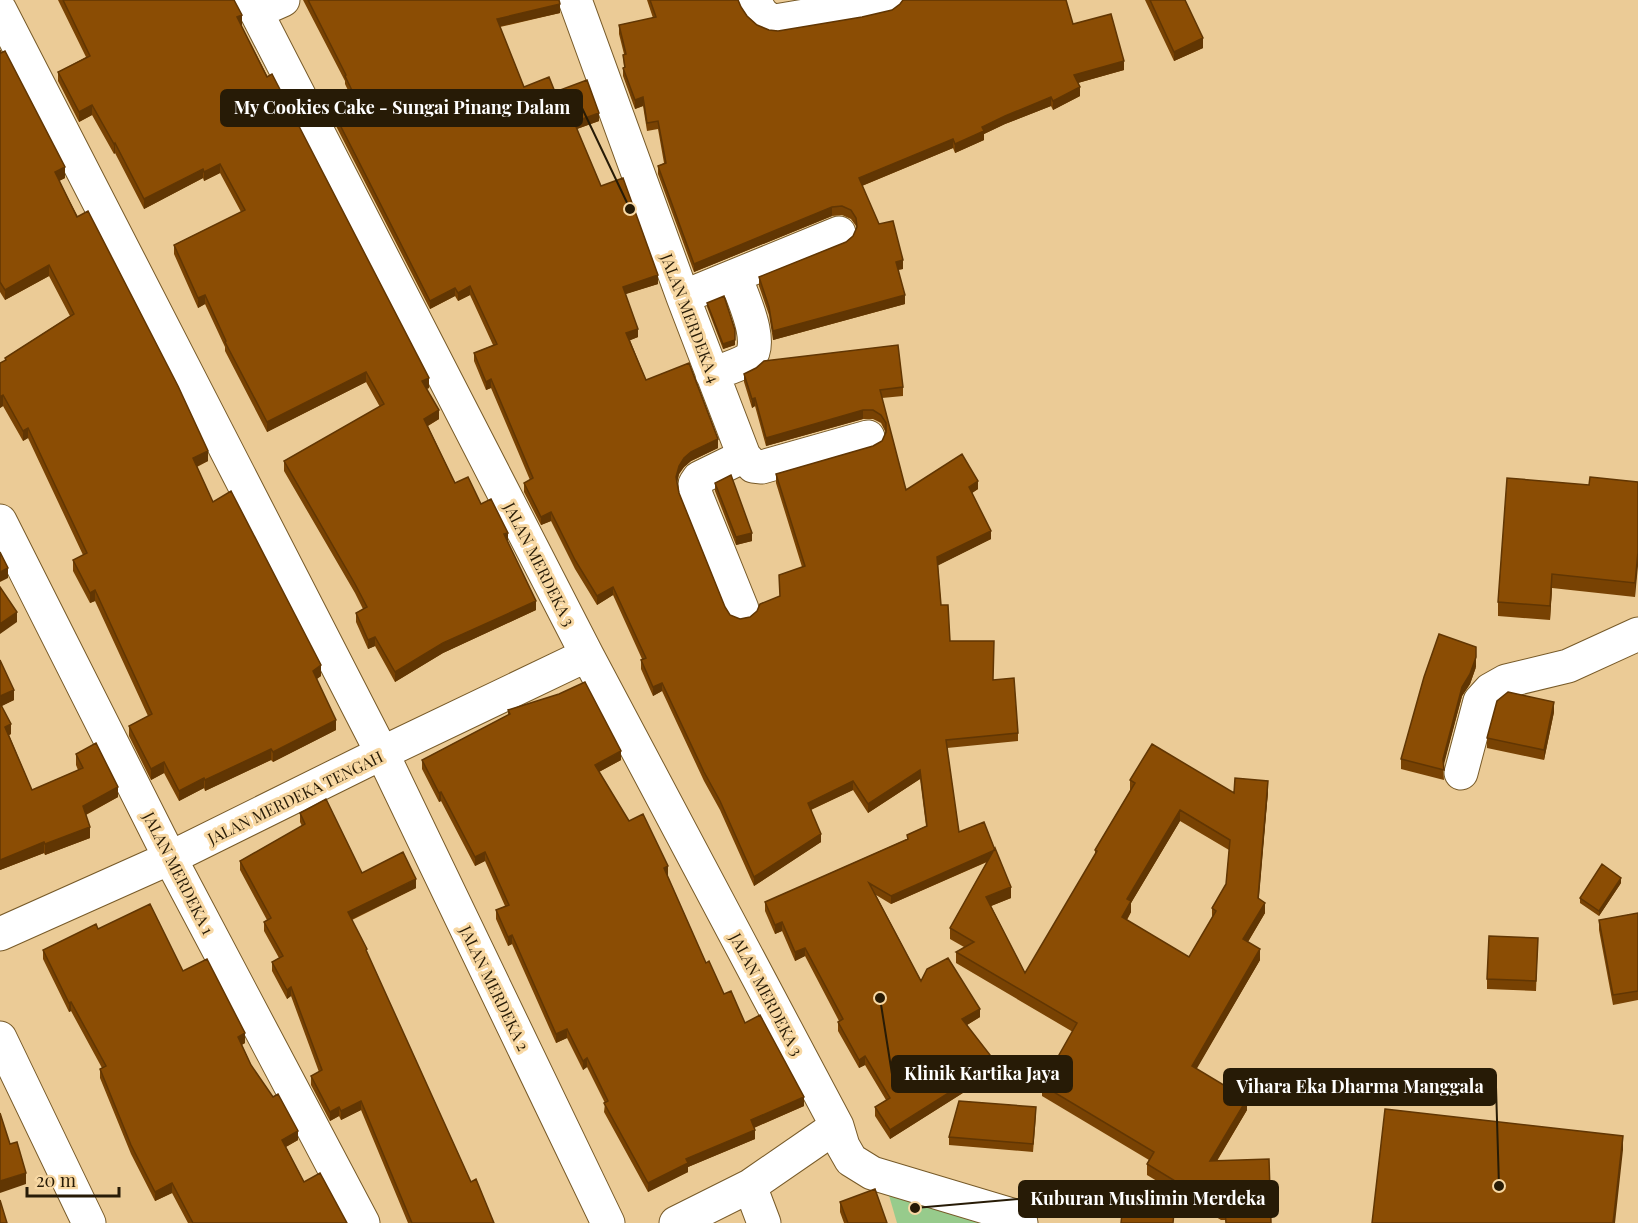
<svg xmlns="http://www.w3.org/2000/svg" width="1638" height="1223" viewBox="0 0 1638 1223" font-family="'Playfair Display',serif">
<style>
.green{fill:#97cb8c}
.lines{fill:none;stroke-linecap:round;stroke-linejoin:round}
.street-casing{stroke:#775a28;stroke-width:35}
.secondary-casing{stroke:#775a28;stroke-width:35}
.street{stroke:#fff;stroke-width:33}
.secondary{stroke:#fff;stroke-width:33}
.wall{fill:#784203;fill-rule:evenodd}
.shaded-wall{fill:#613603}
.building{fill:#8b4d04;stroke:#613603;stroke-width:1.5;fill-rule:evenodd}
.labels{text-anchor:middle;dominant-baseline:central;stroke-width:6;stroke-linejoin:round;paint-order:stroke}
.street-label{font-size:16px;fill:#271b06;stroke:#f8d8a3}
.leader{fill:none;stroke:#271b06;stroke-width:2}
.callout-dot{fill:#271b06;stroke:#f8d8a3;stroke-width:2}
.callout{fill:#271b06;stroke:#271b06;stroke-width:2}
.callout-label{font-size:18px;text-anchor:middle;font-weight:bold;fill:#fff}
</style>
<rect width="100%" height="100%" fill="#ebcb96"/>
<!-- green -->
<path class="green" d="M888,1192L985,1223H897Z"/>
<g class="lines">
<!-- street casing -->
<g class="street-casing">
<path id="street" d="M250,0L587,655L837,1126L843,1146L851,1160L872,1173L1012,1215L1021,1223
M575,0L683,297L744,456L699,478L695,484L696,495L742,609
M755,0C759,11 763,18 775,21L859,7L887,0
M0,10L382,753L608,1223
M256,12L283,0
M683,297L839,233
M712,374C723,370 737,366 747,360C767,346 741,294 735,276
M744,456L753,466L762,467L868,437
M0,521L170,858L363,1223
M1461,773L1480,701L1490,690L1506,681L1568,666L1638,634
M0,934L170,858L382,753L587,655
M750,1186L764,1223
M676,1223L750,1186L837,1126"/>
</g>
<!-- secondary casing -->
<g class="secondary-casing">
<path id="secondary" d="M0,1038L89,1223"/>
</g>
<!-- street -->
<use href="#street" class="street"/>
<!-- secondary -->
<use href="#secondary" class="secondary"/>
</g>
<!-- wall -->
<path class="wall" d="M58,0H234L242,25H241L429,388L426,389L439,419L428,426L455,483L481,504L508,542L536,610L443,653L395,682L375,646L368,649L356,622V613L363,609L355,593L284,471V461L380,407L366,382L267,432L225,351V347L205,304L198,308L174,254V245L241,212L220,173L204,181L203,178L144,209L115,153L114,154L92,115L79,122L58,81V72L86,57Z
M303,0H559L560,13L500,27L524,87L555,92L599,121L577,129L601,186L658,284L625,294L638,337L630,340L646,380L718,448L691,461L684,467L679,474L677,483L679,493L725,607L730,615L740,619L750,617L780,596L802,567L776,483V474L873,446L882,441L886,433L881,423L873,419H863L766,446L755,406L752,408L744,382V374L903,387V396L882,398L906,490L978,489L972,493L991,539L938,565L941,605L950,641L993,680L1018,733V741L947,748L959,832L984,822L1011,898L991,906L1025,973L1095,856V850L1130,791V780L1234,793L1268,792L1258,899L1265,913L1248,942L1260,960L1196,1069L1247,1110L1217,1161L1269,1159L1225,1220H1221L1147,1175V1164L1149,1160L1042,1096V1085L1073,1032L956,963V952L964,947L950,939V928L987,862L891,904L876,895L921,981L980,1017L967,1025L994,1068L966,1091L890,1139L875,1116V1107L886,1100L865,1065L859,1068L838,1031V1022L839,1021L805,956L795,961L782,931L775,934L765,911V902L907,839V835L926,826L920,779L868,813L853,790L811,810L821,842L754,886L720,810L704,781L662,691L653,696L641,669V660L642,659L613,595L597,605L575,569L551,521L541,525L524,492V483L530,480L491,388L486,390L474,361V353L493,345L470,295L458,301L455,296L430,309L336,126V117L356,107L345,84V81ZM1180,821L1229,850L1226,884L1212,908V918L1189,957L1127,920L1131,912V903Z
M647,0H738L741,7L747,16L757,25L769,30L778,31L1073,24L1124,70L1078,83L1080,96L1053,110L1051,106L1005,124L984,134V140L955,153L953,148L862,186L879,224L903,269L898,270L905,304L773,340L769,315L759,286V277L846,242L853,236L857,229L856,226L851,219L842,215L832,216L694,272L658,174V166L664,163L658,129L647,131L643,106L635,109L623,76V68L624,67L623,55L624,54L619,34V25L653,18Z
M1145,0H1185L1203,48L1174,61Z
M0,50L65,178L59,181L208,461L197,467L213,502L321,676L316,679L336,730L273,762L271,760L205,791L204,788L179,801L164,773L151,780L129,736V726L148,716L95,601L90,603L73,571V560L83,555L28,438L23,441L3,406L0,408L5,358L70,316L49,276L5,300L0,292Z
M707,303L735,345L723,349L707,307Z
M1638,482L1635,597L1552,588L1550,620L1498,616V602L1589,485Z
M715,483L752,541L736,545L715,491Z
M0,660L14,700L1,706L11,734L9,735L32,790L78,770L76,765V754L118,797L86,815L90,838L45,855L44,853L0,870Z
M1476,667L1470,684L1462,696L1443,766L1444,780L1401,769V759Z
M508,710L621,760L599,772L629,821L668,875H667L706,963L724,994L804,1106L754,1128L755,1139L688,1167V1172L648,1192L604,1112L605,1103L587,1067L583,1070L567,1038L556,1043L512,944L508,946L496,919V910L505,906L485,861L475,866L441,801L439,802L422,769V760L508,715Z
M1554,712L1544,760L1487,748V738Z
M300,813L362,873L416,888L352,920L471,1182L494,1223H408L361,1110L341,1120L339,1116L330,1121L311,1085V1076L319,1072L291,996L287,999L272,971V962L279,958L264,931V922L267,920L240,870V861L302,826L300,822Z
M1621,883L1599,916L1580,903V898Z
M1638,913V1000L1613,1005L1599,930V920Z
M98,929L183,971L245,1043L242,1045L251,1065L298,1140L286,1147L304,1182L347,1223H188L172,1193L155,1201L131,1154L100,1078V1069L102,1068L71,1011L69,1012L43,959V950Z
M1538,938L1536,991L1487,989V979Z
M1036,1115L1033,1152L949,1145V1137Z
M840,1202L887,1223H844L840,1212Z"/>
<!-- shaded-wall -->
<path class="shaded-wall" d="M560,4V13L497,27V19Z
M242,15V25L237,27V17Z
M1203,38V48L1174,61V52Z
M1124,61V70L1074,84V75Z
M1080,87V96L1053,110V101Z
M643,97V106L635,109V100Z
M1051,97V106L1005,124L984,134V140L955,153V144L982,127L1005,116Z
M92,105V115L79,122V112Z
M599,113V121L574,130V122Z
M953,139V148L859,187V178Z
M115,143V153L114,154V144Z
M220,164V173L204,181V172Z
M65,167V178L55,183V172Z
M203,169V178L144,209V199Z
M832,207V216L694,272V264Z
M903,260V269L896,270V262Z
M49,265V276L5,300V290Z
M658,275V284L623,295V287Z
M470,286V295L458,301V293Z
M455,288V296L430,309V301Z
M205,295V304L198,308V298Z
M905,295V304L773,340V331Z
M638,329V337L626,342V333Z
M735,340V345L723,349V344Z
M366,372V382L267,432V422Z
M429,378V388L422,391V381Z
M491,379V388L486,390V382Z
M3,395V406L0,408V397Z
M755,398V406L752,408V399Z
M439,410V419L424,428V419Z
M863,410V419L766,446V438Z
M28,428V438L23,441V431Z
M718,439V448L691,461L684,467L679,474L676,486V477L679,466L684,458L691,452Z
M208,451V461L193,468V458Z
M978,481V489L969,495V487Z
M551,512V521L541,525V517Z
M991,531V539L937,566V557Z
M508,533V542L504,534Z
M752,533V541L736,545V537Z
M1638,552V566L1635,597V583Z
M8,568V578L0,582V572Z
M1552,574V588L1550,620V606Z
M613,587V595L597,605V596Z
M95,590V601L90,603V593Z
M536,601V610L443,653L395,682V672L443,643Z
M17,612V622L0,634V624Z
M375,637V646L368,649V640Z
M1476,657V667L1470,684L1462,696L1443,768V759L1462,687Z
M321,665V676L313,682V671Z
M662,683V691L653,696V687Z
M14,690V700L0,707V696Z
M1554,702V712L1544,760V750Z
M336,720V730L273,762V752Z
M11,724V734L5,737V727Z
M271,749V760L205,791V780Z
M621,751V760L595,774V765Z
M164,762V773L151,780V769Z
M920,770V779L868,813V804Z
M204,778V788L179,801V791Z
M853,781V790L808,811V803Z
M1268,781V792L1258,909V898Z
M118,787V797L83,816V806Z
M441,792V801L439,802V793Z
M1180,810V821L1131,903V912L1122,928V917L1127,899Z
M90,827V838L45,855V844Z
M821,834V842L754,886V877Z
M44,842V853L0,870V860Z
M995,850V858L891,904V896Z
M485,852V861L475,866V857Z
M668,866V875L664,877V868Z
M1621,878V883L1599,916V911Z
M416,879V888L348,921V912Z
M1011,887V898L986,908V897Z
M1265,903V913L1243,950V939Z
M782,922V931L775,934V925Z
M512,935V944L508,946V937Z
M805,948V956L795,961V952Z
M1260,949V960L1192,1077V1066Z
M291,987V996L287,999V990Z
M71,1002V1011L69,1012V1003Z
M980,1009V1017L962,1028V1019Z
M567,1029V1038L556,1043V1034Z
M245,1033V1043L238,1046V1037Z
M865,1056V1065L859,1068V1060Z
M587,1058V1067L583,1070V1061Z
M994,1060V1068L966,1091L890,1139V1130Z
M804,1097V1106L751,1129V1120Z
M1247,1099V1110L1210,1172V1161Z
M361,1101V1110L341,1120V1111Z
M339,1107V1116L330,1121V1112Z
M755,1130V1139L688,1167V1172L648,1192V1183L686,1159Z
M298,1131V1140L282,1149V1140Z
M1623,1136V1150L1615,1223H1613Z
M26,1173V1184L0,1193V1181Z
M172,1183V1193L155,1201V1192Z"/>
<!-- building -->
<path class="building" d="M63,0H234L242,15L237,17L267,77L272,74L429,378L422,381L439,410L424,419L455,483L468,477L481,504L491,499L508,533L504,534L536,601L443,643L395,672L375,637L368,640L356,613L367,607L355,584L284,461L384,404L366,372L267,422L225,342L226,341L205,295L198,298L174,245L245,210L220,164L204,172L203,169L144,199L115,143L114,144L92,105L79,112L58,72L90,56Z
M308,0H559L560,4L497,19L524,87L549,77L555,92L587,80L599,113L574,122L601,186L623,178L658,275L623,287L638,329L626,333L646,380L689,363L718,439L691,452L684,458L679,466L676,477L679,493L725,607L730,615L740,619L750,617L757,611L760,604L780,596L779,575L805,566L776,474L873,446L882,441L886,432V423L881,415L873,410H863L766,438L755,398L752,399L744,374L756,368L764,361L898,345L903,387L880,390L906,490L962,454L978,481L969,487L991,531L937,557L941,605H948L950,641H994L993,680L1014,678L1018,733L946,740L959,832L984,822L995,850L891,896L869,883L921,981L927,969L948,958L980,1009L962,1019L994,1060L966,1082L890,1130L875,1107L890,1098L865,1056L859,1060L838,1022L843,1019L805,948L795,952L782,922L775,925L765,902L908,839L907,835L927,826L920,770L868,804L853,781L808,803L821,834L754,877L720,801L704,772L662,683L653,687L641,660L646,658L613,587L597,596L575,560L551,512L541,517L524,483L533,478L491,379L486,382L474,353L497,344L470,286L458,293L455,288L430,301L336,117L359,105L345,76L346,75Z
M650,0H738L741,7L747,16L757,25L769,30L778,31L862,17L892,10L900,4L903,0H1066L1073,24L1111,14L1124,61L1074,75L1080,87L1053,101L1051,97L1005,116L982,127L984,131L955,144L953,139L859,178L879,224L893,221L903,260L896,262L905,295L773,331L769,307L759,277L846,242L853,236L857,227L856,218L851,210L842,206L832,207L694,264L658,166L666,163L658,121L647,123L643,97L635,100L623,68L625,67L623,55L626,54L619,25L656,17Z
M1150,0H1185L1203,38L1174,52Z
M0,50L1,53L5,51L65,167L55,172L77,217L88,211L178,386L208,451L193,458L213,502L231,491L321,665L313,671L336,720L273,752L271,749L205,780L204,778L179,791L164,762L151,769L129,726L152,714L95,590L90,593L73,560L87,553L28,428L23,431L3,395L0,397V363L6,360L5,358L74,314L49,265L5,290L0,282Z
M724,296L735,330V340L723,344L707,303Z
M731,475L752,533L736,537L715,483Z
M1590,477L1638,482V552L1635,583L1552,574L1550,606L1498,602L1507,478L1589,485Z
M0,552L8,568L0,572Z
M0,587L17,612L0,624Z
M1439,634L1476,647V657L1470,674L1462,687L1443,759L1444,770L1401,759L1424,677Z
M0,660L14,690L0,696Z
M585,682L621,751L595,765L629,821L643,814L668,866L664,868L706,963L709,961L724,994L731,991L745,1023L760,1015L804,1097L751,1120L755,1130L686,1159L688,1163L648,1183L604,1103L608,1101L587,1058L583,1061L567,1029L556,1034L512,935L508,937L496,910L509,905L485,852L475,857L441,792L439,793L422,760L510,714L508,710L559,694Z
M1508,692L1554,702L1544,750L1487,738L1497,701Z
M0,703L11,724L5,727L32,790L83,768L76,754L96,743L118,787L83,806L90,827L45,844L44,842L0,860Z
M1152,744L1234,793L1235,778L1268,781L1258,898L1265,903L1243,939L1260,949L1192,1066L1247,1099L1210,1161L1269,1159L1271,1223H1226L1225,1209H1221L1147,1164L1154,1152L1042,1085L1077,1023L956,952L974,942L950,928L995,848L1011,887L986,897L1025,973L1097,851L1095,850L1135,783L1130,780ZM1180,810L1230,840L1226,884L1212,908L1216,911L1189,957L1122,917L1131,901L1127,899Z
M326,799L362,873L403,852L416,879L348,912L367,949L366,950L471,1182L476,1179L494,1223H412L361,1101L341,1111L339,1107L330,1112L311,1076L322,1070L291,987L287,990L272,962L283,956L264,922L271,918L240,861L305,824L300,813Z
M1602,864L1621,878L1599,911L1580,898Z
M150,904L183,971L207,959L245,1033L238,1037L251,1065L273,1097L278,1094L298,1131L282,1140L304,1182L320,1173L347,1223H193L172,1183L155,1192L131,1145L100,1069L106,1066L71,1002L69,1003L43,950L96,924L98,929Z
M1638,913V991L1613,995L1599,920Z
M1489,936L1538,938L1536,981L1487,979Z
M959,1101L1036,1107L1033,1144L949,1137Z
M1385,1109L1623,1136L1613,1223H1372Z
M0,1113L10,1144L17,1142L26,1173L0,1181Z
M875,1189L887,1223H848L840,1202Z
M1124,1196L1175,1200L1173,1223H1121Z
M0,1200L7,1223H0Z"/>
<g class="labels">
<!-- street labels -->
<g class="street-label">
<text transform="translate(691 318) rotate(69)">JALAN MERDEKA 4</text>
<text transform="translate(540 564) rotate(63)">JALAN MERDEKA 3</text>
<text transform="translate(295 797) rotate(-26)">JALAN MERDEKA TENGAH</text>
<text transform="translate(179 873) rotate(63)">JALAN MERDEKA 1</text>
<text transform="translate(495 988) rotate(64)">JALAN MERDEKA 2</text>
<text transform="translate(767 994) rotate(62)">JALAN MERDEKA 3</text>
</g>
</g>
<!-- callouts -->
<path class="leader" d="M630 209L582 108M880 998L892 1074M1499 1186L1496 1087M915 1208L1019 1199"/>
<g class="callout-dot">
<circle cx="630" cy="209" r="6"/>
<circle cx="880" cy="998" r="6"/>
<circle cx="1499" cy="1186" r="6"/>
<circle cx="915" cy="1208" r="6"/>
</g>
<g class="callout">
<rect x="221" y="90" width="361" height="36" rx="6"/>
<rect x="892" y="1056" width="180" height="36" rx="6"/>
<rect x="1224" y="1069" width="272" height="36" rx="6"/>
<rect x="1019" y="1181" width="259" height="36" rx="6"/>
</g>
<g class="callout-label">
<text x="402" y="114">My Cookies Cake - Sungai Pinang Dalam</text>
<text x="982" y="1080">Klinik Kartika Jaya</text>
<text x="1360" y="1093">Vihara Eka Dharma Manggala</text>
<text x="1148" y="1205">Kuburan Muslimin Merdeka</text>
</g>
<!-- scale -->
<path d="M27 1187v9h92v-9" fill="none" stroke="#271b06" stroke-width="3"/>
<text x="36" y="1187" font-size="18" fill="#271b06" stroke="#f8d8a3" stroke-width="4.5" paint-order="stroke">20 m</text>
</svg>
